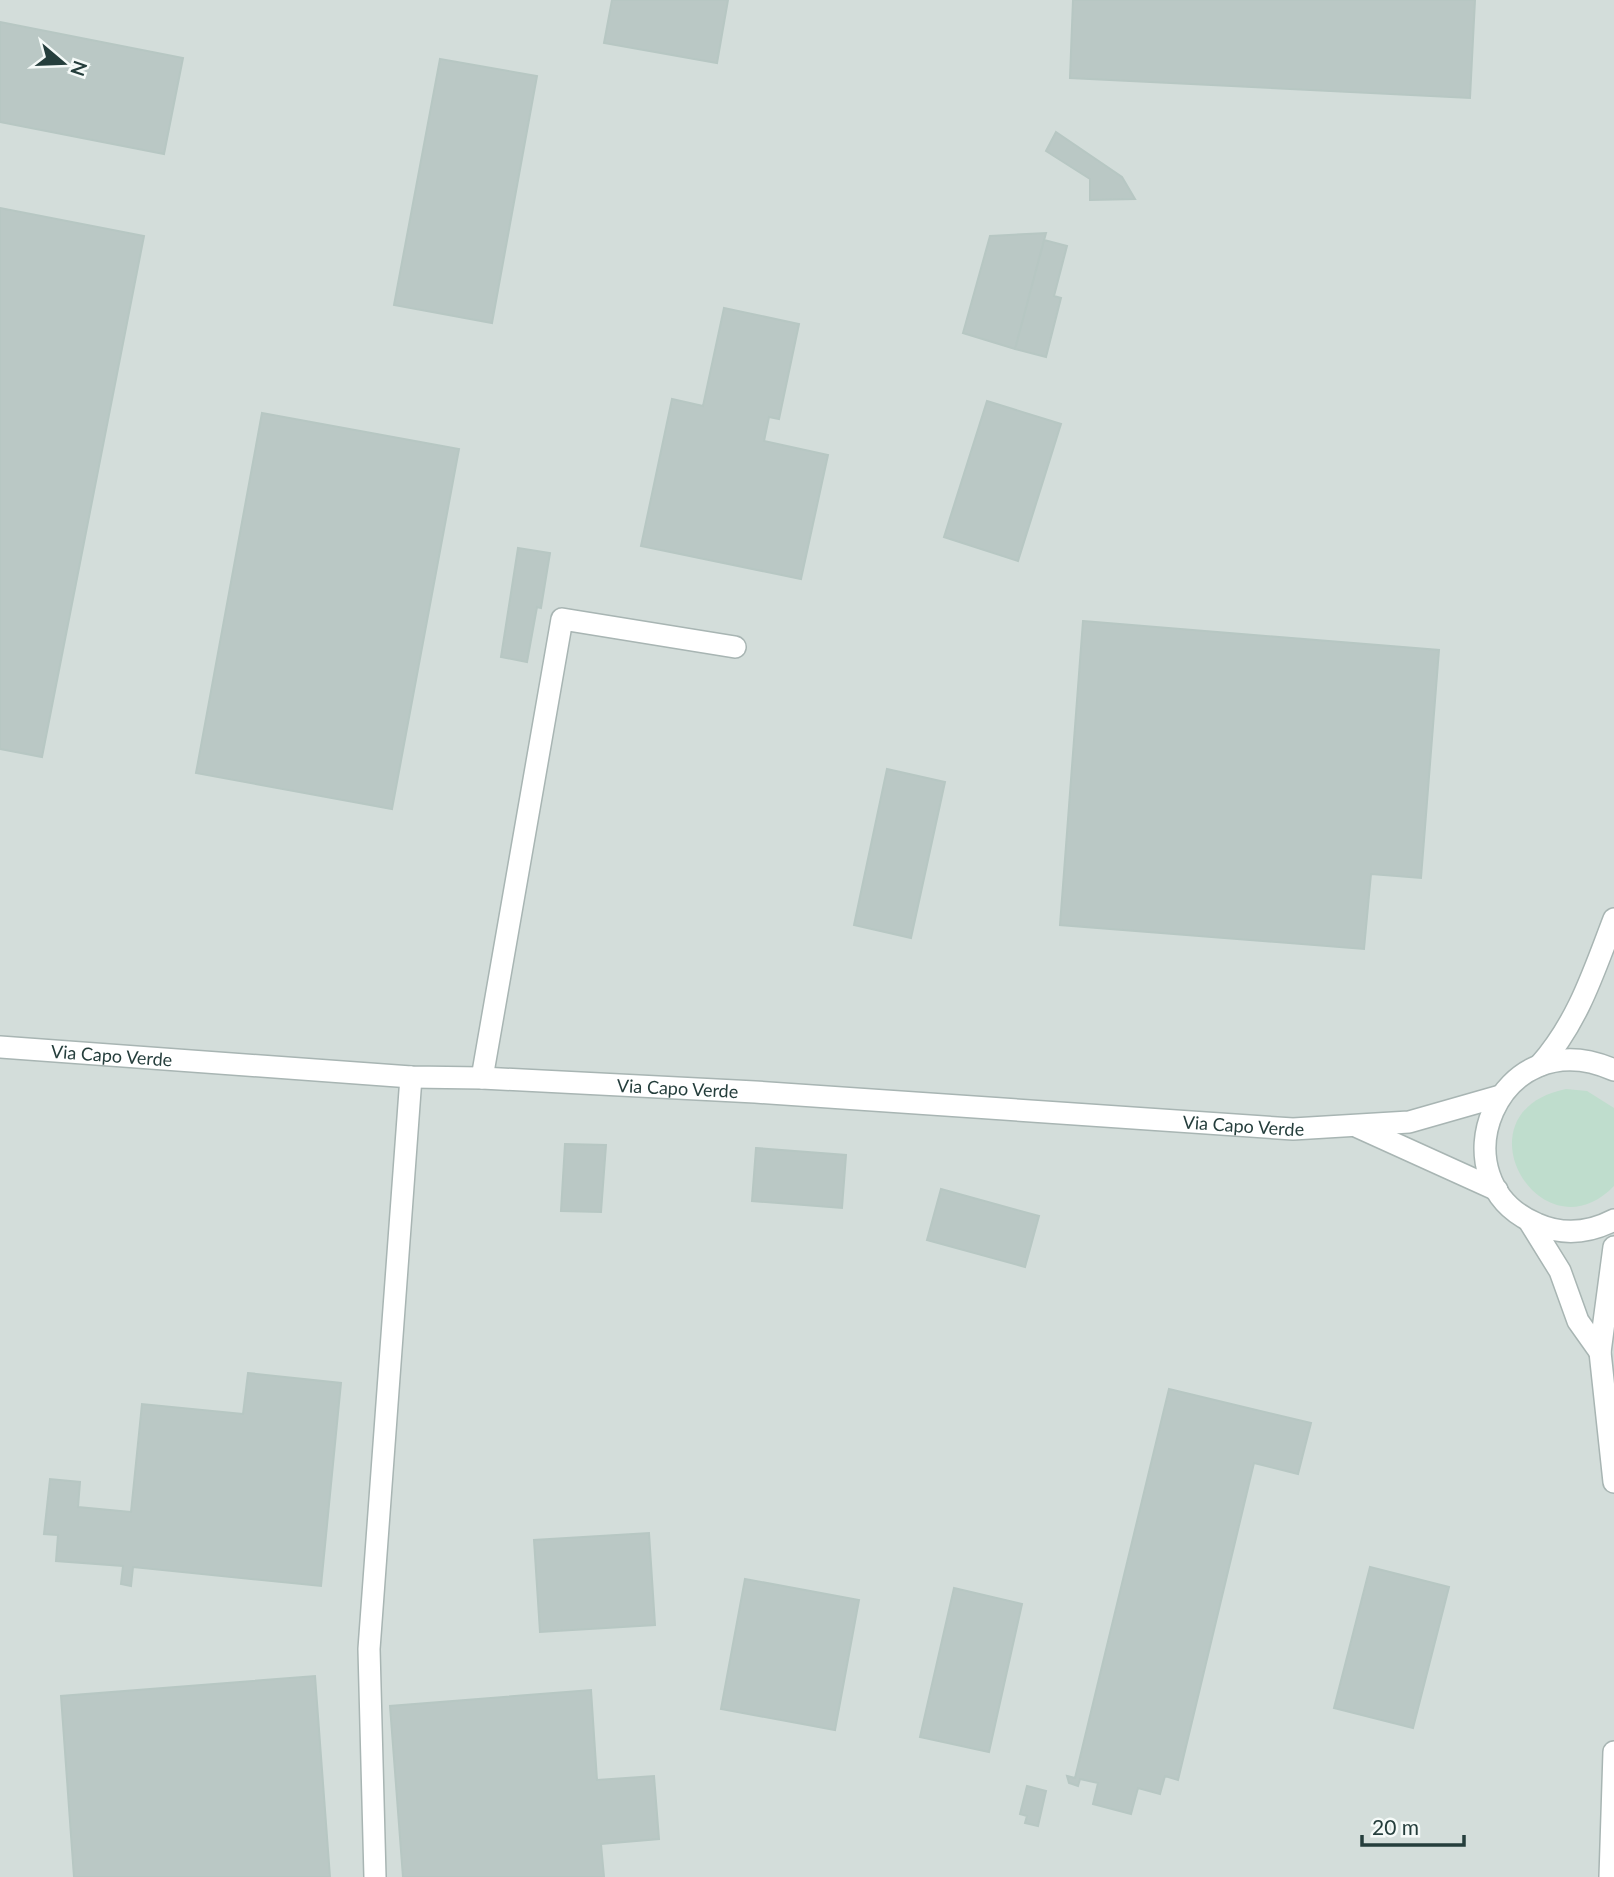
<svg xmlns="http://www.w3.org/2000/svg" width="1614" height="1877" viewBox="0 0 1614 1877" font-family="Lato,sans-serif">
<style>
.built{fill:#d3ddda}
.green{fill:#bfddcd}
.building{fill:#bac8c5;stroke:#b7c7c3;stroke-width:2}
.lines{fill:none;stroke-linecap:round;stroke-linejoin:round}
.minor-casing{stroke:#a8b5b3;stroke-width:24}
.minor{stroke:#fff;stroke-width:21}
.labels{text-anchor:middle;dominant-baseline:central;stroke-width:7;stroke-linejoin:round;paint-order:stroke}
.street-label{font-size:18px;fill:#253e3c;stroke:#f5faf8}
</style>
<rect width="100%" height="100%" fill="#e5edeb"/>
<!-- built -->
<path class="built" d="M0,0H1614V1877H0Z"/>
<!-- green -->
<path class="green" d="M1566,1089L1587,1091L1614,1108V1186C1541,1261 1453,1112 1566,1089Z"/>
<!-- building -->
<path class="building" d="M612,0H728L717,63L604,43Z
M1073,0H1475L1470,98L1070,78Z
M0,22L183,58L164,154L0,122Z
M440,59L537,76L492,323L394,305Z
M1056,132L1122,177L1135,199L1090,200V179L1046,151Z
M0,208L144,236L42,757L0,749Z
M1046,233L1015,349L963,333L990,236Z
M1044,240L1067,246L1054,296L1061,298L1046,357L1015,349Z
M724,308L799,324L779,419L769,417L764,441L828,455L801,579L641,546L672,399L703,406Z
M987,401L1061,424L1018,561L944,537Z
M262,413L459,449L392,809L196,773Z
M518,548L550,553L541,608L537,607L527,662L501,657Z
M1083,621L1439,650L1421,878L1371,874L1364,949L1060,925Z
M887,769L945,782L911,938L854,925Z
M565,1144L606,1145L601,1212L561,1211Z
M756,1148L846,1155L842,1208L752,1201Z
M941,1189L1039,1216L1025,1267L927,1240Z
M248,1373L341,1383L321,1586L133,1567L131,1586L121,1584L123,1566L56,1561L58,1535L44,1534L50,1479L80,1482L78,1507L131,1512L142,1404L243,1414Z
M1169,1389L1311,1423L1298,1474L1254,1463L1178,1780L1165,1776L1160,1794L1138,1788L1131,1814L1093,1804L1098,1783L1080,1779L1078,1786L1069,1783L1067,1776L1075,1778Z
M649,1533L655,1625L540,1632L534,1540Z
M1370,1567L1449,1587L1413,1728L1334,1708Z
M745,1579L859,1600L835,1730L721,1709Z
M954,1588L1022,1604L989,1752L920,1737Z
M315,1676L330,1877H74L61,1696Z
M591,1690L597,1780L654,1776L659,1839L601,1844L604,1877H403L390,1706Z
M1027,1786L1046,1791L1038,1826L1025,1823L1027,1816L1020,1814Z"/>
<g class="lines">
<!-- minor casing -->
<g class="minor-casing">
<g id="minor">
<path id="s1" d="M0,1047L411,1077L482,1078L755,1092L1293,1129L1409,1122L1500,1096"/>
<path d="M1540,1065C1578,1022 1594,971 1614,919"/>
<path d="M1614,1070C1497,1018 1434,1181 1537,1224C1564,1236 1589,1233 1614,1220"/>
<path d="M482,1078L562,619L735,647"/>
<path d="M1358,1127L1497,1190"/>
<path d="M1529,1221L1560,1271L1578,1321L1600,1352"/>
<path d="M1614,1247L1600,1352L1614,1482"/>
<path d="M375,1877L369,1649L411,1077"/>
<path d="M1610,1877L1614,1752"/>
</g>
</g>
<!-- minor -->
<use href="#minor" class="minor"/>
</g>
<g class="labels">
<!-- street labels -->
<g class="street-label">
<text stroke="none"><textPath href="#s1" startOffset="112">Via Capo Verde</textPath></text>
<text stroke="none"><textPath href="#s1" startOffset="679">Via Capo Verde</textPath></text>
<text stroke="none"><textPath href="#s1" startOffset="1246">Via Capo Verde</textPath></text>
</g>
</g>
<!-- north arrow -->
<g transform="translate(63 63) rotate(109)" stroke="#f5faf8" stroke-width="5" paint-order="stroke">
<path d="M0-5L12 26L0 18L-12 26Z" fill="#253e3c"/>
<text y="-10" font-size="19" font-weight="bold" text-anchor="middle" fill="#253e3c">N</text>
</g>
<!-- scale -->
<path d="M1362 1835v10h102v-10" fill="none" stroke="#253e3c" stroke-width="3.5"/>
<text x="1372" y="1835" font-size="21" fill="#253e3c" stroke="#f5faf8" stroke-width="5" paint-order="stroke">20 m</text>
</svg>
